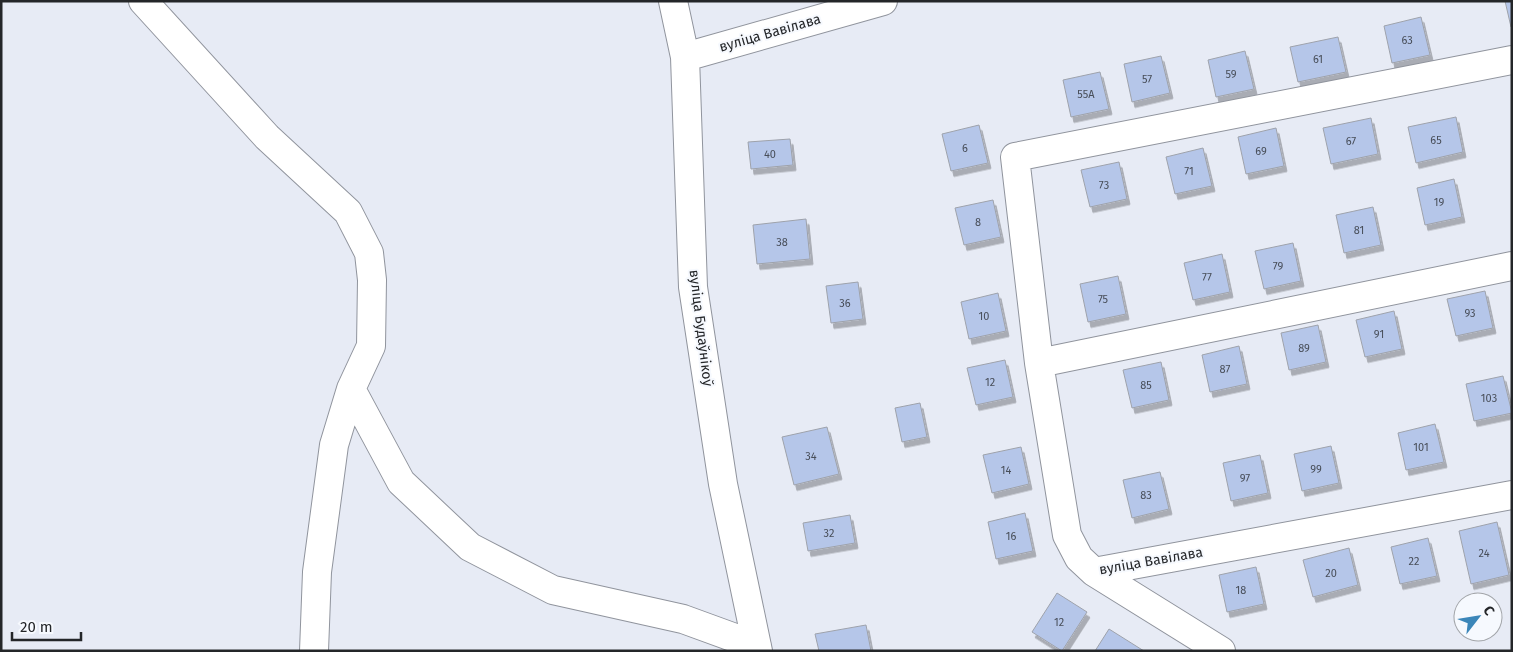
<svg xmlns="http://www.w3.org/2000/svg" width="1513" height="652" viewBox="0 0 1513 652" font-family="'Fira Sans',sans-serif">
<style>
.building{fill:#b5c6e9;stroke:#9ea2ab;filter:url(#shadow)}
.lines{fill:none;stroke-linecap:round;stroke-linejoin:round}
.minor-casing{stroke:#90949d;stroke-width:30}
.minor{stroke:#fff;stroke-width:28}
.labels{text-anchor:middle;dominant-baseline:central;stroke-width:4;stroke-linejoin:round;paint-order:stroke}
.number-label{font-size:11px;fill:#484e59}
.street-label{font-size:14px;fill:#242629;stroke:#f6f9fe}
</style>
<defs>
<filter id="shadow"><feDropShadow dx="3" dy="5.5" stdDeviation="0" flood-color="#0004"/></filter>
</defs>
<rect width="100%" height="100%" fill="#e7ebf5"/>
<!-- building -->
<path class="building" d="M1505,1H1512V27H1511Z
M1421,17L1430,55L1392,63L1384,26Z
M1338,37L1346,72L1298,82L1290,47Z
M1245,51L1254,89L1216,97L1208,60Z
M1161,56L1170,93L1132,102L1124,64Z
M1100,72L1109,109L1071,117L1063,80Z
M1456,117L1463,152L1416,163L1408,127Z
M1371,118L1378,154L1331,164L1323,128Z
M979,125L988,163L951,171L942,134Z
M1276,128L1284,166L1246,174L1238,137Z
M790,139L793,165L751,169L748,142Z
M1203,148L1212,186L1175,194L1166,157Z
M1119,162L1127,199L1090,207L1081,170Z
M1454,179L1462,217L1425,225L1417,188Z
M993,200L1001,237L964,245L955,208Z
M1373,207L1381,245L1344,253L1336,215Z
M806,219L810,259L757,264L753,225Z
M1293,243L1301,281L1264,289L1255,251Z
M1222,254L1230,292L1193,300L1184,263Z
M1118,276L1126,314L1088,322L1080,284Z
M858,282L863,319L831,323L826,286Z
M1485,291L1493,328L1456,336L1447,299Z
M998,293L1006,331L969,339L961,302Z
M1394,311L1402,349L1365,357L1356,320Z
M1318,325L1326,362L1289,370L1281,333Z
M1239,346L1247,384L1210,392L1202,355Z
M1005,360L1013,397L976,405L967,368Z
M1161,362L1169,400L1132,408L1123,370Z
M1503,376L1512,413L1474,421L1466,384Z
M920,403L927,437L902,442L895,408Z
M1435,424L1444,462L1406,470L1398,433Z
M827,427L839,474L794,485L782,437Z
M1331,446L1339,483L1302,491L1294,454Z
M1021,447L1029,484L992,493L983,455Z
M1260,455L1268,493L1231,501L1223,463Z
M1160,472L1169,509L1132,518L1123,480Z
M1025,513L1033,551L996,559L988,522Z
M850,515L855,543L808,551L803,523Z
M1497,522L1509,575L1471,584L1459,531Z
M1428,538L1437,576L1400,584L1391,547Z
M1349,548L1358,585L1313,597L1303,560Z
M1256,567L1264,604L1227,612L1219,575Z
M1057,593L1087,612L1062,651L1032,632Z
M866,625L871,651H819L815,634Z
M1109,629L1144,651H1095Z"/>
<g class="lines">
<!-- minor casing -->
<g class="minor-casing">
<path id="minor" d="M143,1L267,137L348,212L369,253L372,280L371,346L351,389L334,445L317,572L314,651
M673,1L685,57L693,287L723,484L758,651
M685,57L883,1
M1512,60L1015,157L1039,363L1067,535L1079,558L1094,572L1512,495
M1039,363L1512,266
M351,389L401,482L470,547L553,590L683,619L757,646
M1094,572L1221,651"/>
</g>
<!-- minor -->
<use href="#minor" class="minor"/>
</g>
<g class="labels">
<!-- number labels -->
<g class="number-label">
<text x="1407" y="40">63</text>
<text x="1318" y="59">61</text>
<text x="1231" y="74">59</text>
<text x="1147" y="79">57</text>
<text x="1086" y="94">55А</text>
<text x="1436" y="140">65</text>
<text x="1351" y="141">67</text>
<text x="965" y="148">6</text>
<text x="1261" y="151">69</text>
<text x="770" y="154">40</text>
<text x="1189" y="171">71</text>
<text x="1104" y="185">73</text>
<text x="1439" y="202">19</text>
<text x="978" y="222">8</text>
<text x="1359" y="230">81</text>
<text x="782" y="242">38</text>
<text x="1278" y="266">79</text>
<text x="1207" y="277">77</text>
<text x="1103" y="299">75</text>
<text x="845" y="303">36</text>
<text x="1470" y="313">93</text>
<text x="984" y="316">10</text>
<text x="1379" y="334">91</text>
<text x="1304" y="348">89</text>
<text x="1225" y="369">87</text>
<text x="990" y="382">12</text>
<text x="1146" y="385">85</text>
<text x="1489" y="398">103</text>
<text x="1421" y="447">101</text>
<text x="811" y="456">34</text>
<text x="1316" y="469">99</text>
<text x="1006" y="470">14</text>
<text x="1245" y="478">97</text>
<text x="1146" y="495">83</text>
<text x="829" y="533">32</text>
<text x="1011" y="536">16</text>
<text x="1484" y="553">24</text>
<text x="1414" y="561">22</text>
<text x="1331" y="573">20</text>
<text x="1241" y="590">18</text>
<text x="1059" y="622">12</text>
</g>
<!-- street labels -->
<g class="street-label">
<text transform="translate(770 33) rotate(-16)">вуліца Вавілава</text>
<text transform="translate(701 328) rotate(83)">вуліца Будаўнікоў</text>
<text transform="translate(1151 561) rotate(-10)">вуліца Вавілава</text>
</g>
</g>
<!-- border -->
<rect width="1513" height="652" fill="none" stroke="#242629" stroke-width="5"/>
<!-- north arrow -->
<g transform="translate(1478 617) rotate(59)"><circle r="24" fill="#f6f9fe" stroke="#a2a5a9"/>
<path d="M0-4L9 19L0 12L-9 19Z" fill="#3b86b9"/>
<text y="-8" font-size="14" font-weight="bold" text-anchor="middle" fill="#242629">С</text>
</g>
<!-- scale -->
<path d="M12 632v8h69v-8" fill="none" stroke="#242629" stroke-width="2.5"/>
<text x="20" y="632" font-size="15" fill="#242629" stroke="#f6f9fe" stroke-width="4" paint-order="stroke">20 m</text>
</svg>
